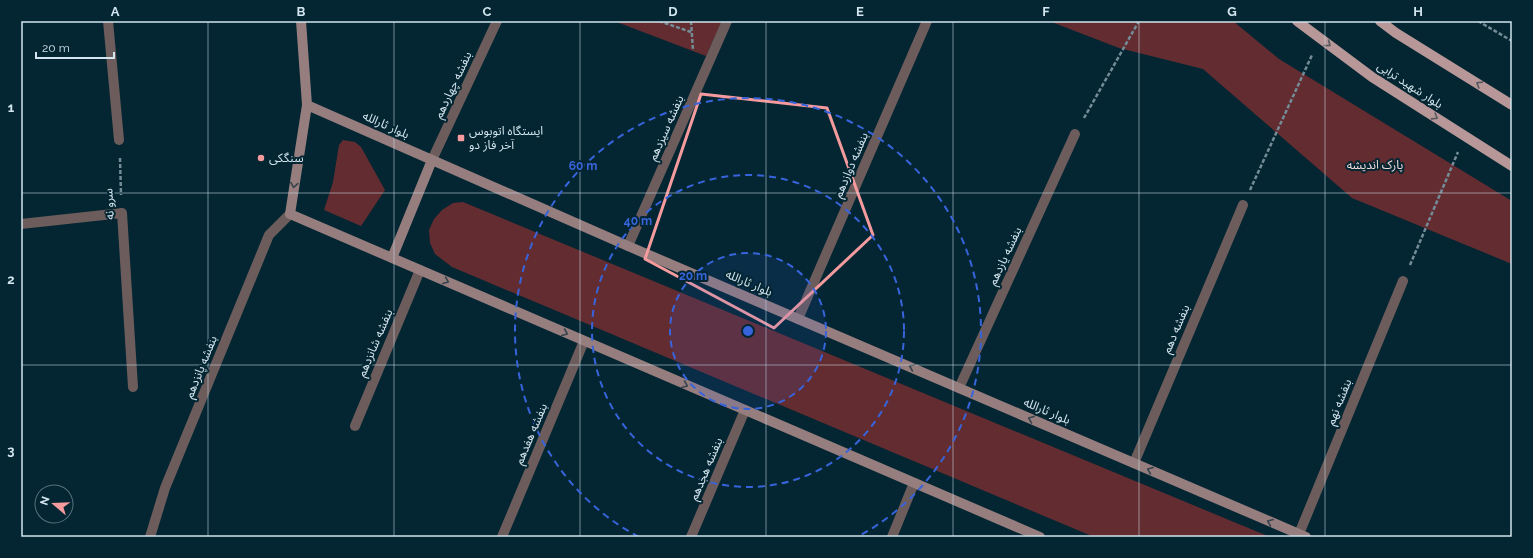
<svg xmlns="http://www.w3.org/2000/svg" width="1533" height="558" viewBox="0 0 1533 558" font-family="Raleway,'Noto Sans Arabic',sans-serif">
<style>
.green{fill:#632c30}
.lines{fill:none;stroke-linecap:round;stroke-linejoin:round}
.path{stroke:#738c97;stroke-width:2.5;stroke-dasharray:4 2;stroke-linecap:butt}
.street{stroke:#6c5c5c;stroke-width:10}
.secondary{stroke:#967d7e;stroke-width:10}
.primary{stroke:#b79797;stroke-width:10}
.oneway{stroke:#54595f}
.oneway2{stroke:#36444d}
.marked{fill:none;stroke:#f59b9e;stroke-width:3;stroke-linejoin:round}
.grid{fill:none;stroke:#d2e4ed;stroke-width:1;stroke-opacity:0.55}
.ring{fill:none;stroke:#3864db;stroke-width:2;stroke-dasharray:7 5}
.poi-dot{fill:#f59b9e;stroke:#032632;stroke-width:1.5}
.labels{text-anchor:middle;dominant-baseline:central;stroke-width:4;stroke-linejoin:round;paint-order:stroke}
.street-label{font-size:12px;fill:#d2e4ed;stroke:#032632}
.poi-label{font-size:12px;fill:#d2e4ed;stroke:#032632;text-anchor:start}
.park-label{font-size:12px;fill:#f4dada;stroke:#032632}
.centre{fill:#3864db;stroke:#032632;stroke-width:2}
.ring-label{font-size:12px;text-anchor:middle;font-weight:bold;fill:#3864db;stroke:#032632;stroke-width:4;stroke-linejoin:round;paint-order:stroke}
.neatline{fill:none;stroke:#d2e4ed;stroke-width:1.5}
.grid-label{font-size:13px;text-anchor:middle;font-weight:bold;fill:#d2e4ed}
</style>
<rect width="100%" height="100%" fill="#032632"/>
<!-- green -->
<path class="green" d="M614,21H722L706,56Z
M1049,21H1233L1279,59L1512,201V264L1352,198L1203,69L1119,48Z
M343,140L355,142L361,147L385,190L361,226L324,210L333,182L339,145Z
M463,202L1270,537H1094L452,267L435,254L430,243L429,230L434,219L442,210L453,203Z"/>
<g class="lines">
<!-- path -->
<path class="path" d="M659,21L691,32
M691,21L693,51
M1478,21L1512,41
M1084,118L1139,21
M120,158L121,195
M1250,190L1312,55
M1410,265L1458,152"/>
<!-- street -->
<path class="street" d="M108,21L119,140
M432,160L497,21
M21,224L122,213L133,387
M628,246L727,21
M798,319L927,21
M959,388L1075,134
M355,426L420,270
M1134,463L1243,205
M1299,534L1403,281
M150,537L165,488L269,235L290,214
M502,537L584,341
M691,537L745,410
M892,537L914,483"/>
<!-- secondary -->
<path class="secondary" d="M301,21L307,105L290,214L1040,537
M307,105L628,246L1306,537
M392,258L432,160"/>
<!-- primary -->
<path class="primary" d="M1297,21L1372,77L1512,166
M1380,21L1396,33L1512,105"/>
</g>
<!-- one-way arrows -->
<defs><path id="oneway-chevron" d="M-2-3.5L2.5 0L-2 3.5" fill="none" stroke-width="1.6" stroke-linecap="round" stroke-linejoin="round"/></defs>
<g class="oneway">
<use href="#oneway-chevron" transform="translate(1328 44) rotate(37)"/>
<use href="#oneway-chevron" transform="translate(1479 84) rotate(-148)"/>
<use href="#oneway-chevron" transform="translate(1435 117) rotate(32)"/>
</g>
<g class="oneway2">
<use href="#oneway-chevron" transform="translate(294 185) rotate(99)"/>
<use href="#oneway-chevron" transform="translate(446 281) rotate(23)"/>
<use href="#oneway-chevron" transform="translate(565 333) rotate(23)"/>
<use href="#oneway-chevron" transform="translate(912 367) rotate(-157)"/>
<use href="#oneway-chevron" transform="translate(685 385) rotate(23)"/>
<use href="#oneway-chevron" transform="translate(1031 419) rotate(-157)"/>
<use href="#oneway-chevron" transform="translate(1150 470) rotate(-157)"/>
<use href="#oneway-chevron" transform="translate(1270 522) rotate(-157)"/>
</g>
<!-- marked area -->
<path class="marked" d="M701,94L827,108L873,235L774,328L645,259Z"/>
<!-- grid -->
<path class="grid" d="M208,21V537M394,21V537M580,21V537M766,21V537M953,21V537M1139,21V537M1325,21V537M21,193H1512M21,365H1512"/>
<!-- distance rings -->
<circle cx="748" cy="331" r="78" fill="#3864db" fill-opacity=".12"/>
<g class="ring">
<circle cx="748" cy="331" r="78"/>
<circle cx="748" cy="331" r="156"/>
<path d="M639 537A233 233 0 1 1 857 537"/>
</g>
<!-- markers -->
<g class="poi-dot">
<rect x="457" y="134" width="8" height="8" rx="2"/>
<circle cx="261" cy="158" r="4"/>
</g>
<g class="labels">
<!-- street labels -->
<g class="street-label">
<text transform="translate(453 85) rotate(-65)">بنفشه چهاردهم</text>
<text transform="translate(1410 85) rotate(33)">بلوار شهید ترابی</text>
<text transform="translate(386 125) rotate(24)">بلوار ثارالله</text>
<text transform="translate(666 128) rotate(-66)">بنفشه سیزدهم</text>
<text transform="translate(851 165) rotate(-67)">بنفشه دوازدهم</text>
<text transform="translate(109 204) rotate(-93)">سرو نه</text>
<text transform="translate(1005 256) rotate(-65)">بنفشه یازدهم</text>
<text transform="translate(749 283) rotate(23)">بلوار ثارالله</text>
<text transform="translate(1176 329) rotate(-67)">بنفشه دهم</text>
<text transform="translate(375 343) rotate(-67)">بنفشه شانزدهم</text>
<text transform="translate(201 367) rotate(-68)">بنفشه پانزدهم</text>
<text transform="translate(1339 402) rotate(-68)">بنفشه نهم</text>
<text transform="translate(1047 411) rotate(23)">بلوار ثارالله</text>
<text transform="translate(531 434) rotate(-67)">بنفشه هفدهم</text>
<text transform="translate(706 469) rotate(-67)">بنفشه هجدهم</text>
</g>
<!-- poi labels -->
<g class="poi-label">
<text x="469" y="131">ایستگاه اتوبوس<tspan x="469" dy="14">آخر فاز دو</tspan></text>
<text x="269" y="158">سنگکی</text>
</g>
<!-- park labels -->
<g class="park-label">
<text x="1375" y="165">پارک اندیشه</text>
</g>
</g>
<circle cx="748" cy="331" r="6" class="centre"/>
<g class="ring-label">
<text x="583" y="170">60 m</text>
<text x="638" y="225">40 m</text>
<text x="693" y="280">20 m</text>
</g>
<!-- border -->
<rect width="1533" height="558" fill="none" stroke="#032632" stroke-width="44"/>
<!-- north arrow -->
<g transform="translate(54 504) rotate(289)"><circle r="19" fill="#032632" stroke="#56727d"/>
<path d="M0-3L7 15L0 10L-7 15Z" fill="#f59b9e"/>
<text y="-6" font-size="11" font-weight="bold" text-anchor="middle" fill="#d2e4ed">N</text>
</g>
<!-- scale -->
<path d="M36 52v6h78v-6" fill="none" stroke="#d2e4ed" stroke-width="2"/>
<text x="42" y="52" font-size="12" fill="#d2e4ed" stroke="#032632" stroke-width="3" paint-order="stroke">20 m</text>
<rect x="22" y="22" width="1489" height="514" class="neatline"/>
<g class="grid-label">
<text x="115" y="16">A</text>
<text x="301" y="16">B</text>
<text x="487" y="16">C</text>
<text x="673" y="16">D</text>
<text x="860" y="16">E</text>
<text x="1046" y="16">F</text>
<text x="1232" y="16">G</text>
<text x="1418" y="16">H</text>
<text x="11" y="112">1</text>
<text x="11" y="284">2</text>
<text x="11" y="455">3</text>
</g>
</svg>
